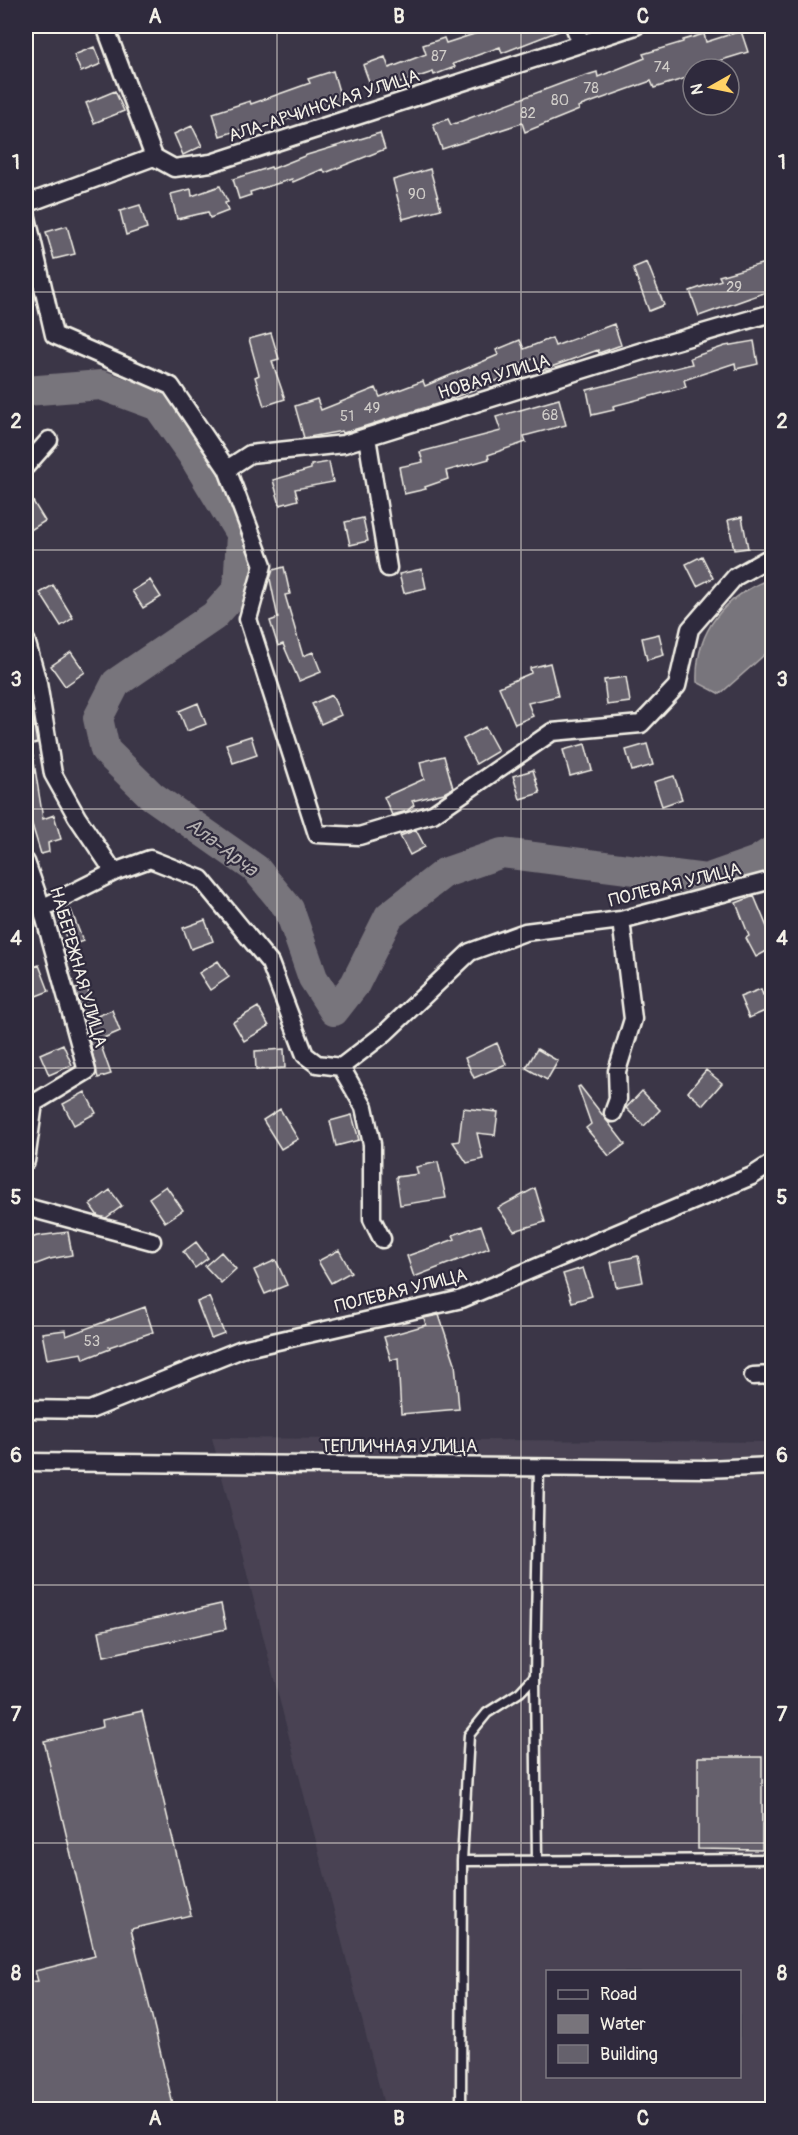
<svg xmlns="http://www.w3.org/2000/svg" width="798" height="2135" viewBox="0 0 798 2135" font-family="Pangolin,sans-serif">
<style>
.built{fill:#484352;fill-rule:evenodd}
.water{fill:#78747b;stroke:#aaa6a7;stroke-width:1.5}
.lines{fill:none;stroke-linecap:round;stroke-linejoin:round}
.river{stroke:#78747b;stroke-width:30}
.building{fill:#65616c;stroke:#f4f1e8;stroke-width:1.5}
.lane-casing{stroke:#f4f1e8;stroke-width:13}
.street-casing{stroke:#f4f1e8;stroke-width:21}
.lane{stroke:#2f2a3d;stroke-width:8}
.street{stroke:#2f2a3d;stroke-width:16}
.grid{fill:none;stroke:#f4f1e8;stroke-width:1.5;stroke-opacity:0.55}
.labels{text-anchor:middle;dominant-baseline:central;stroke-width:4.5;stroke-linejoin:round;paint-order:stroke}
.number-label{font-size:15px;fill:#d0cdc9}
.street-label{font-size:18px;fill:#f4f1e8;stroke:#2f2a3d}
.water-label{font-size:20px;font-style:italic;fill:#b6b2b2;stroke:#2f2a3d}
.neatline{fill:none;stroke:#f4f1e8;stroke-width:2}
.grid-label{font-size:20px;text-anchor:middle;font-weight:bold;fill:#f4f1e8}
</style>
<rect width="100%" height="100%" fill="#3b3647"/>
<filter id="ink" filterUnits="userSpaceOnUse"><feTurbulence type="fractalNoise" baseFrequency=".0167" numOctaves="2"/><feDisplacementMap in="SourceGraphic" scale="12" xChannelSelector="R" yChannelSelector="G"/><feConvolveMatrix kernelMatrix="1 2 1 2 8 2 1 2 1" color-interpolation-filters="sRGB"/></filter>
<g filter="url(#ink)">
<!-- built -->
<path class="built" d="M212,1438L772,1442V2109H385ZM548,1972H740V2076H548Z"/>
<!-- water -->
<path class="water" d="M772,578V648L720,694L697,682C695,630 725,596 772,578Z"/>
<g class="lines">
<!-- river -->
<path class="river" d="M26,391L101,385L158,406L192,454L241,535L238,589L214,616L116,683L98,718L105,750L152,796L256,869L289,909L313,978L334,1011L355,984L389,916L444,873L502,853L706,879L757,861L772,851"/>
</g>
<!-- building -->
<path class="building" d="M499,26H564V29L502,53L500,47L453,64L455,67L434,75L433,72L373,92L363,65L385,57L389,68L426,54L423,45L444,38L446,43Z
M741,31L748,52L712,63L714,69H693V76L654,88L651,81L578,107L579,110L525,132L522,123L442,149L433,124L448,119L451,125L568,81L597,72L598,77L645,58L643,54L683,42V40L704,34L706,42Z
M94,47L101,64L81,72L74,55Z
M333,71L342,102L245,133L243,129L220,136L213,113L250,101L251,104L310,83L308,79Z
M115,91L124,111L94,123L86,103Z
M192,126L202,146L183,155L174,134Z
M380,133L385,149L325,173L323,169L293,182L292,179L250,192L251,195L239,199L233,179L271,167L272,169L307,155Z
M430,169L441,209L403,219L393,180Z
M220,186L228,202L225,203L228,211L210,218L208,212L177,219L171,194L191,189L192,196Z
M140,205L147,228L126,235L120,211Z
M67,226L75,254L54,259L46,232Z
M772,261V290L699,316L690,291L721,280L719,276Z
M647,262L664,305L649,311L633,268Z
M614,324L621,345L599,353L598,350L540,371L535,358L498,373L501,379L440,403L343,433L342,431L304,438L295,406L317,399L321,410L376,388L380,397L423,381L425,386L498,355L496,350L520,340L524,349L552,338L555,346Z
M271,333L279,359L272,361L285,399L264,406L255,377L259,375L249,339Z
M754,341L758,364L736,369L735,363L684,380L686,387L613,406L614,410L592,415L587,390L692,364L690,358L725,346Z
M559,399L566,425L524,436L526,442L488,455L489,459L446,471L448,479L425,487L426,489L404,494L399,467L423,462L420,452L501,431L496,417Z
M329,462L333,482L295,489L298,500L280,505L273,480L311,469V465Z
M26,490L45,521L26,533Z
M742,517L748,548L734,550L728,520Z
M363,518L368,541L350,545L345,522Z
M702,556L713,578L697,586L686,564Z
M284,567L290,594L285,595L303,656L313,652L321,672L299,681L283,644L278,646L270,621L278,618L270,579L273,570Z
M422,569L426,588L404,593L399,574Z
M150,580L161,597L143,608L132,591Z
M53,585L73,618L61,626L40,593Z
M659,634L664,655L647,660L642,638Z
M71,652L85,672L65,686L51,666Z
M550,663L558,696L528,703L533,716L515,724L499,687L531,673L530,668Z
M626,677L630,702L607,705L604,680Z
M332,695L341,715L321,724L312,704Z
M198,703L206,724L187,731L179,711Z
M33,719L37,743L26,746V721Z
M485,727L498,751L476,764L463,739Z
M251,736L257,755L233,763L226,744Z
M585,744L592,770L570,776L563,750Z
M647,744L653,765L632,771L626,750Z
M26,756H33L43,819L54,815L61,839L48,843L49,852L41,854L26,805Z
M444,756L453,788L444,793L412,801L414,805L407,811L392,815L384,797L424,779L420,762Z
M533,770L540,793L520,799L513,776Z
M674,776L682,799L662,806L654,782Z
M416,830L425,847L410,855L400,836Z
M754,896L767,927L772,924V948L756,957L746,938L749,936L736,903Z
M71,910L83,941L69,946L58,915Z
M205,920L213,941L191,949L183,928Z
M218,961L229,977L210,990L199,973Z
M39,965L49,991L26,1000V970Z
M87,986L93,1011L82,1014L75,989Z
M761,989L763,995L772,990V1008L749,1018L740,997Z
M258,1007L269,1026L244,1041L233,1022Z
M112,1010L120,1031L99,1040L111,1074L98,1078L85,1021Z
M497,1043L506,1064L474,1078L465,1058Z
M63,1044L72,1065L49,1075L40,1054Z
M284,1049L285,1068L256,1070L255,1051Z
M537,1049L558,1061L547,1080L526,1068Z
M706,1070L722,1083L703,1105L688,1092Z
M580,1086L625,1144L609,1156L586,1128L591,1124L578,1087Z
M642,1091L660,1110L644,1126L626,1108Z
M85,1092L96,1113L74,1125L63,1104Z
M463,1108L498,1112L495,1135L477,1133L483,1159L467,1163L453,1142L459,1141Z
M280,1109L298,1139L281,1149L263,1120Z
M352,1115L359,1140L336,1146L330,1121Z
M438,1162L446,1198L400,1205L396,1177L418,1174L416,1167Z
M166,1186L183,1210L165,1222L149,1198Z
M535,1188L545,1222L514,1231L498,1208Z
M110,1190L122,1206L106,1218L98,1216L90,1205Z
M481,1225L489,1248L414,1277L407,1256L455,1239L453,1235Z
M68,1232L72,1255L50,1259L26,1268V1240L37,1236Z
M196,1242L208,1258L195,1268L183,1252Z
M339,1250L351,1272L331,1283L318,1261Z
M221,1252L236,1269L221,1283L205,1266Z
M638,1256L643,1282L616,1287L611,1262Z
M276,1260L287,1285L265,1294L254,1270Z
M583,1268L592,1296L572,1302L563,1274Z
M209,1297L224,1333L211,1338L197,1302Z
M145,1307L153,1332L109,1347L110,1349L84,1359L82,1353L47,1359L42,1333L65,1330L66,1336Z
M439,1315L455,1363L459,1409L401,1414L398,1358L391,1360L384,1337L426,1325L424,1318Z
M221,1604L226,1629L104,1656L99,1631Z
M142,1711L191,1915L131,1929L174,2109H26V1982L38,1981L35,1971L95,1956L44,1741L103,1727L102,1720Z
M698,1757H762V1850L698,1849Z"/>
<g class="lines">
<!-- lane casing -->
<g class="lane-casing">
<path id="lane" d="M535,1676L537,1861
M462,1861L772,1859
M461,2110L462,1861L469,1735L487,1713L520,1692L535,1676L539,1467"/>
</g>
<!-- street casing -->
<g class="street-casing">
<path id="street" d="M105,26L154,157
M574,26L581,43
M26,204L154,157L174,168L211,163L636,26
M26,213L54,335L171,386L227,469L263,565L248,619L317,834L359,836L433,814L552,732L641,724L677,686L690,629L735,577L767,559H772
M367,437L388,568
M26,466L49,440
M227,469L250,454L344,444L665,344L772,313
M26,640L38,683L53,774L77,817L114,872L150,859L201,879L270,963L305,1055L317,1064L341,1067L385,1033L470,952L525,932L621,920L772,880
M26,862L42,908L87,1071L34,1103L26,1161
M42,908L114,872
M341,1067L364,1107L372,1144V1219L382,1239
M613,1113L618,1099L617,1071L633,1019L621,920
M26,1207L152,1241
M753,1376L772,1375
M26,1409L90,1410L242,1349L462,1299L752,1176L772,1163
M26,1462L707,1469L772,1466"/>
</g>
<!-- lane -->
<use href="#lane" class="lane"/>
<!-- street -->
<use href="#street" class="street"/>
</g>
</g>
<!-- grid -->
<path class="grid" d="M277,26V2110M521,26V2110M26,292H772M26,550H772M26,809H772M26,1068H772M26,1326H772M26,1585H772M26,1843H772"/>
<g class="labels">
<!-- number labels -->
<g class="number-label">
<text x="439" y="56">87</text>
<text x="662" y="67">74</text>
<text x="591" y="88">78</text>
<text x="560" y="100">80</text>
<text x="528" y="113">82</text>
<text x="417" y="194">90</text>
<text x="734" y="287">29</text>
<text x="372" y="408">49</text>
<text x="550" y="415">68</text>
<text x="347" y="416">51</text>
<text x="92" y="1341">53</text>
</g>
<!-- street labels -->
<g class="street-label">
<text transform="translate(324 106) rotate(-18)">АЛА-АРЧИНСКАЯ УЛИЦА</text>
<text transform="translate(494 377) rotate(-17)">НОВАЯ УЛИЦА</text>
<text transform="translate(675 885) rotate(-14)">ПОЛЕВАЯ УЛИЦА</text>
<text transform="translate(78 967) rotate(74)">НАБЕРЕЖНАЯ УЛИЦА</text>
<text transform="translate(401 1291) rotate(-14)">ПОЛЕВАЯ УЛИЦА</text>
<text x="399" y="1446">ТЕПЛИЧНАЯ УЛИЦА</text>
</g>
<!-- water labels -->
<g class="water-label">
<text transform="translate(222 847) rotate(37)">Ала-Арча</text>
</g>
</g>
<!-- margin -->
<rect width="798" height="2135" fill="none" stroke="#2f2a3d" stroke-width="66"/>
<!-- legend -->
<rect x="546" y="1970" width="195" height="108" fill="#2f2a3d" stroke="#7e7a81" stroke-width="1.5"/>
<rect x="558" y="1990" width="30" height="9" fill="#2f2a3d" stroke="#7e7a81" stroke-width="1.5"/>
<text x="600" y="2000" font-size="18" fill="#f4f1e8">Road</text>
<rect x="558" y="2015" width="30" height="18" fill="#78747b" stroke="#7e7a81" stroke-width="1.5"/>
<text x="600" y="2030" font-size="18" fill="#f4f1e8">Water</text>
<rect x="558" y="2045" width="30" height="18" fill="#65616c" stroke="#7e7a81" stroke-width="1.5"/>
<text x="600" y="2060" font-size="18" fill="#f4f1e8">Building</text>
<!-- north arrow -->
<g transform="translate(711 87) rotate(261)"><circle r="28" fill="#2f2a3d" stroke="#7e7a81" stroke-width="1.5"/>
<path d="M0-4.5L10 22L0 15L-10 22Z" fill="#ffd166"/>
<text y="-9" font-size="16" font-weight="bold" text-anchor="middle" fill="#f4f1e8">N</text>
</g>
<rect x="33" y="33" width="732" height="2069" class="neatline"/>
<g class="grid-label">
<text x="155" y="23">A</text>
<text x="399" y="23">B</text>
<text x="643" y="23">C</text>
<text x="16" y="169">1</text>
<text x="782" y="169">1</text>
<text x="16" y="428">2</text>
<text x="782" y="428">2</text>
<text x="16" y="686">3</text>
<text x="782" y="686">3</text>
<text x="16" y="945">4</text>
<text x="782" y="945">4</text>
<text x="16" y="1204">5</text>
<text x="782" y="1204">5</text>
<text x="16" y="1462">6</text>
<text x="782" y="1462">6</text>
<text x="16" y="1721">7</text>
<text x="782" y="1721">7</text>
<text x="16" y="1980">8</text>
<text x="782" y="1980">8</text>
<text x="155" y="2125">A</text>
<text x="399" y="2125">B</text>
<text x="643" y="2125">C</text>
</g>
</svg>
